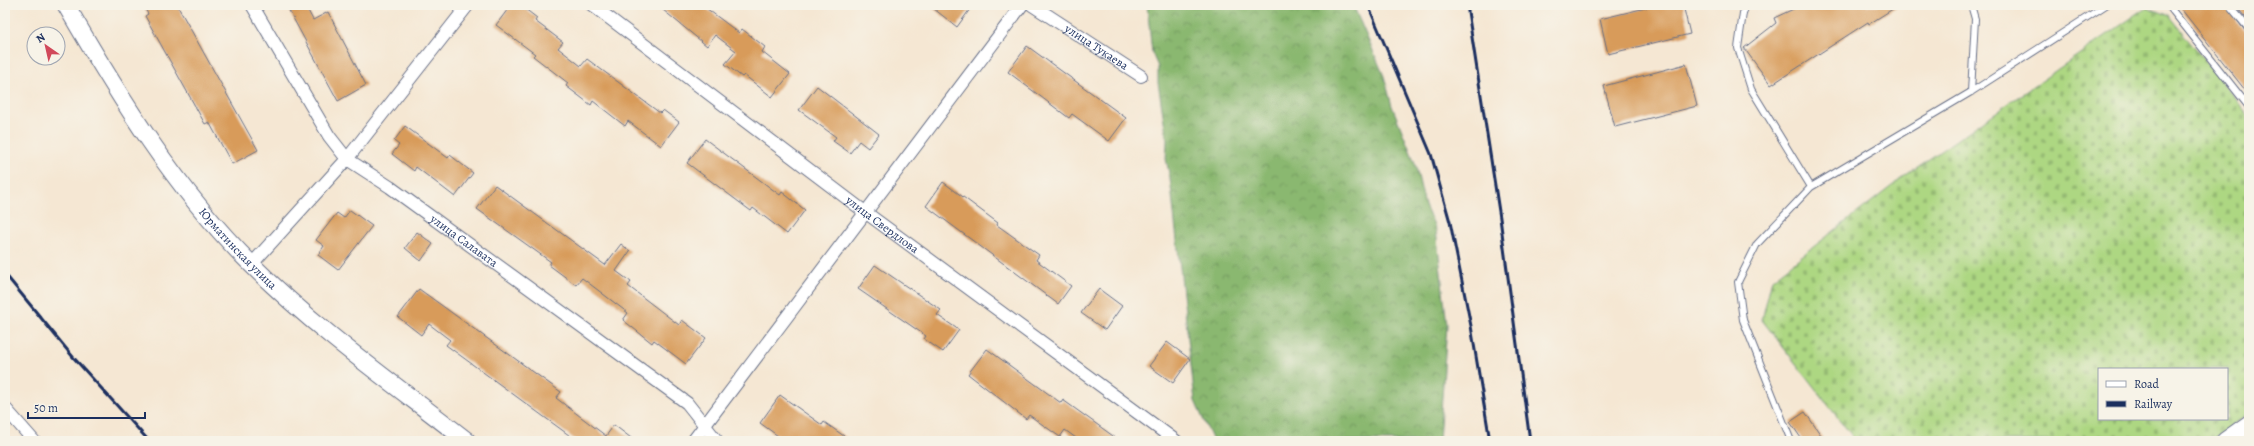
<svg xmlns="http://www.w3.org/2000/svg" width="2254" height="446" viewBox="0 0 2254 446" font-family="Alegreya,serif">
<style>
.forest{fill:url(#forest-crowns);stroke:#527467}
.cemetery{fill:url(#cemetery-stones);stroke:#648370;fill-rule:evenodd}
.building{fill:#d89b5a}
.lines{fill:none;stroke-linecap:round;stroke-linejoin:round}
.lane-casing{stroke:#676f87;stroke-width:8}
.street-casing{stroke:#676f87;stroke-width:14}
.secondary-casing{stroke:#676f87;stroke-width:19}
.lane{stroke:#fff;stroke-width:6}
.street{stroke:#fff;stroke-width:12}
.secondary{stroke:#fff;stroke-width:17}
.rail{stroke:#1b2f5e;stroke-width:3}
.labels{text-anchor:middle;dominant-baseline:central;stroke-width:3;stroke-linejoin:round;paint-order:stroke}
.street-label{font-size:12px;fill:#1b2f5e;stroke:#f7f3e8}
</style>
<defs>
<pattern id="forest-crowns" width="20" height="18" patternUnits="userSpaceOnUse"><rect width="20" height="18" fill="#8ab870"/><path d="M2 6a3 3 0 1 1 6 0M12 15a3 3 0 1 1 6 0" fill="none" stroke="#70965f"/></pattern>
<pattern id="cemetery-stones" width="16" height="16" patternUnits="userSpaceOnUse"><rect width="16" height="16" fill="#add782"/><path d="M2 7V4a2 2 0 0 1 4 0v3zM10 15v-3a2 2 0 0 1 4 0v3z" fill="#94b973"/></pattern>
</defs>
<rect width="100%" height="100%" fill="#f7f3e8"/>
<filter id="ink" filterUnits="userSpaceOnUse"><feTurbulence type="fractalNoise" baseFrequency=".025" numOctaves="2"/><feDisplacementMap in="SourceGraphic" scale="8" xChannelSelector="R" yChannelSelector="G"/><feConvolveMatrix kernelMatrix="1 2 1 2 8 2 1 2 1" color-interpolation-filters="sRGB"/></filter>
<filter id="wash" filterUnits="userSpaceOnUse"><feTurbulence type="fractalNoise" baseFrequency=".012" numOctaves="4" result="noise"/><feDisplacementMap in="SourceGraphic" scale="16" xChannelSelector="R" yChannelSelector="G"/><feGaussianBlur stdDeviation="0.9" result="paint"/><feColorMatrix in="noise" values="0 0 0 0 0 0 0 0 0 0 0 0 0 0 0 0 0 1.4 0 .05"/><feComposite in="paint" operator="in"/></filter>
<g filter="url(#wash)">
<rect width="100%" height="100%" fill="#f5e7d3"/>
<!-- forest -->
<path class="forest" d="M1147,5H1353L1384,76L1392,106L1415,163L1425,206L1436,230L1447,325L1439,441H1213L1195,401L1170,178L1166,159L1167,140L1158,83V67L1152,53Z"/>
<!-- cemetery -->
<path class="cemetery" d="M2147,7L2169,16L2249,116V414L2210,441H1856L1762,320L1772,279L1906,175ZM2099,369H2227V419H2099Z"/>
<g id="blocks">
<!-- building -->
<path class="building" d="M143,5H177L258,150L232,164L209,122L205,124L145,16L148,14Z
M286,5H305L313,20L328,12L366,85L338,101Z
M511,5H520L537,18L535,21L563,42L558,48L581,66L587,59L660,113L663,110L679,122L661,146L628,121L625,126L593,101L591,105L566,86L568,83L533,56L535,54L496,25Z
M657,5H702L739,33L742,29L765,47L762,52L790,74L772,97L744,75L742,77L725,64L736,51L715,35L707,46Z
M929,5H973L957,27Z
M1658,5H1683L1690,34L1608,54L1600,19Z
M1802,5H1899L1869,24L1868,22L1771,85L1744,48L1776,23L1774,18Z
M2178,5H2225L2246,32L2249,33V95Z
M2235,5H2249V22Z
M1027,46L1126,118L1109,141L1072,114L1069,118L1008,72Z
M1686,64L1697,106L1615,127L1604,86Z
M817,86L879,134L868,148L859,141L850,153L833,141L836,137L799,110Z
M405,126L448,158L450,155L473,173L455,197L416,167L414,171L392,154L399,145L394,141Z
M705,139L780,195L782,192L805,210L787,234L753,208L751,211L687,163Z
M943,182L998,223L997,225L1039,255L1036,260L1071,286L1058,304L926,206Z
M495,185L605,265L621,244L630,251L616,271L631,282L628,286L679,325L682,320L706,338L686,364L654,340L652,343L623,320L628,313L582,278L576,285L549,265L551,262L477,209Z
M350,210L372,226L338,270L318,255L324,246L316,240L337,213L344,218Z
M417,232L433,244L421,261L405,248Z
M875,265L941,310L937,315L959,330L943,352L924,339L926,336L858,289Z
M419,289L561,392L556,398L606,436L614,425L635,441H577L446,345L450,340L429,324L421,335L398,317Z
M1099,289L1122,306L1105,330L1081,313Z
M1167,342L1190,359L1173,383L1149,366Z
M987,349L1061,403L1063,400L1120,441H1080L1065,430L1060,437L1029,415L1026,419L968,374Z
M780,395L822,425L824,422L851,441H785L760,423Z
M1805,412L1825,441H1803L1790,422Z"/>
</g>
</g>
<g filter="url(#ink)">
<use href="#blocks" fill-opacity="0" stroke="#676f87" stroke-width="1"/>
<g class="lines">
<!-- lane casing -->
<g class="lane-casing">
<path id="lane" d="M1746,5L1743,13L1738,48L1751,89L1811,187
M1971,5L1975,19L1971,92
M2168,5L2249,107
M2229,5L2249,29
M1791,441L1743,320L1738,282L1757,244L1811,187L1971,92L2106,5"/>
</g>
<!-- street casing -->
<g class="street-casing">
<g id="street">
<path id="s1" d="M252,5L329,136L347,159L390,187L687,403L717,441"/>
<path id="s2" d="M592,5L865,212L1176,441"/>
<path id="s3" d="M1032,5L1141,76"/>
<path d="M251,265L347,159L468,5"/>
<path d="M5,408L34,441"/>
<path d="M693,441L1022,5"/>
</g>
</g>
<!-- secondary casing -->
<g class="secondary-casing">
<g id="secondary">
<path id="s4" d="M66,5C119,97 176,190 252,265C317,330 394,384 467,441"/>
<path d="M2225,441L2249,424"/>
</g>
</g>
<!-- lane -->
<use href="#lane" class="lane"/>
<!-- street -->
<use href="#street" class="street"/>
<!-- secondary -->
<use href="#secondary" class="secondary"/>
<!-- rail -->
<path class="rail" d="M1368,5L1431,154L1450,222L1471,326L1490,441
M1467,5L1500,218L1530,441
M5,274L73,357L149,441"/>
</g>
</g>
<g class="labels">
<!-- street labels -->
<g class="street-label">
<text stroke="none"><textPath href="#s3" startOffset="77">улица Тукаева</textPath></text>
<text stroke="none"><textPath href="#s2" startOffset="364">улица Свердлова</textPath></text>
<text stroke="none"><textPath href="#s1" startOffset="324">улица Салавата</textPath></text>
<text stroke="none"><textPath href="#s4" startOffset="299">Юрматинская улица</textPath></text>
</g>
</g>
<!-- margin -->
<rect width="2254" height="446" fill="none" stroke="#f7f3e8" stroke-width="20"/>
<!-- legend -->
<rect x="2098" y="368" width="130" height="52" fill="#f7f3e8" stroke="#9fa5b1"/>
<rect x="2106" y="381" width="20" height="6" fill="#ffffff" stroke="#9fa5b1"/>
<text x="2134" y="388" font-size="12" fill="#1b2f5e">Road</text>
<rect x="2106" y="401" width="20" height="6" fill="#1b2f5e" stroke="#9fa5b1"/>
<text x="2134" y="408" font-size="12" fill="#1b2f5e">Railway</text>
<!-- north arrow -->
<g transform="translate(46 46) rotate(326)"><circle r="19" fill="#f7f3e8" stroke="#9fa5b1"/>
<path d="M0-3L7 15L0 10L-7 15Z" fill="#d1495b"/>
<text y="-6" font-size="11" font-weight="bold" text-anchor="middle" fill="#1b2f5e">N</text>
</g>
<!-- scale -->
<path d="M28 412v6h117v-6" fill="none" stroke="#1b2f5e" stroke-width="2"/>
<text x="34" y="412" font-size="12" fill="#1b2f5e" stroke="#f7f3e8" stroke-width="3" paint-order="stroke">50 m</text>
</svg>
